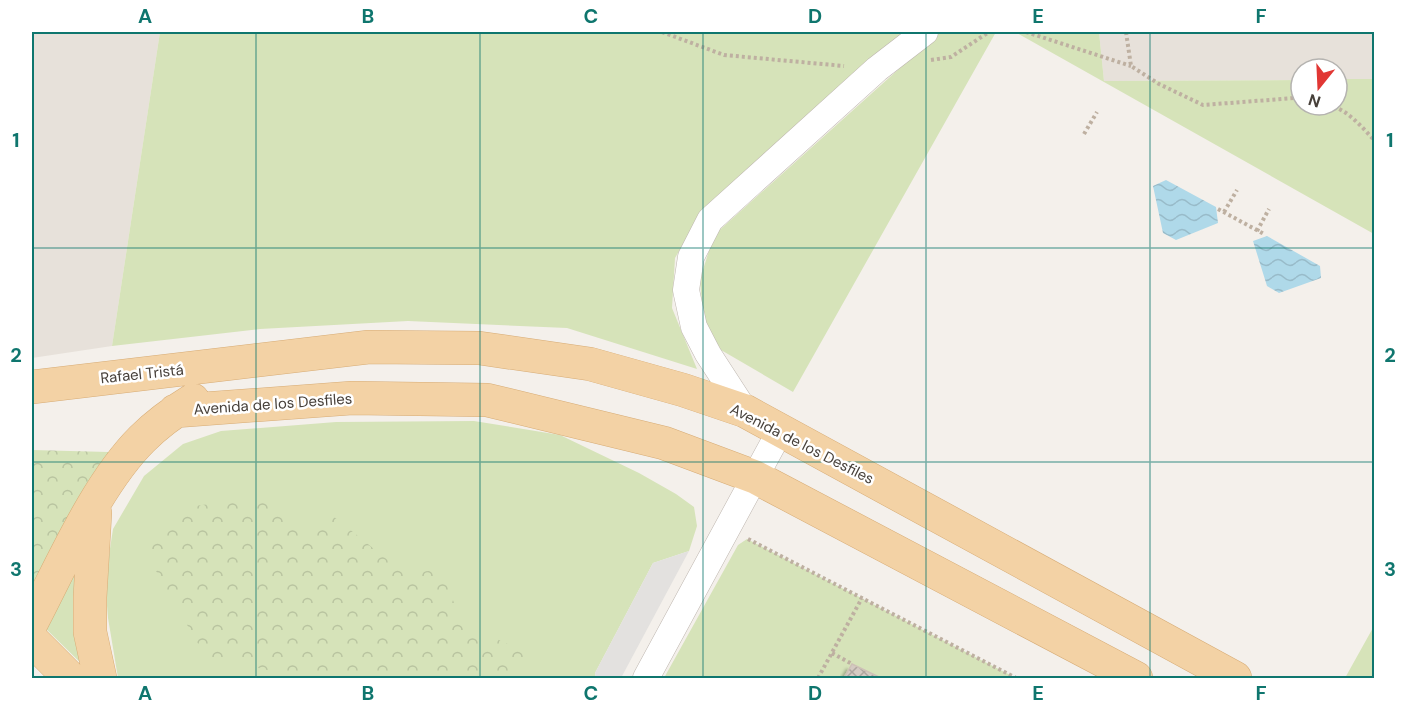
<svg xmlns="http://www.w3.org/2000/svg" width="1406" height="710" viewBox="0 0 1406 710" font-family="'DM Sans',sans-serif">
<style>
.residential{fill:#e7e1da}
.grass{fill:#d6e3b9}
.forest{fill:url(#forest-crowns)}
.parking{fill:#e3e1df}
.water{fill:url(#water-waves)}
.building{fill:url(#building-cross-hatch);stroke:#cec1b6;stroke-width:1.5;filter:url(#shadow)}
.lines{fill:none;stroke-linecap:round;stroke-linejoin:round}
.minor-casing{stroke:#beb6af;stroke-width:27}
.major-casing{stroke:#d7ac76;stroke-width:34}
.path{stroke:#beb0a1;stroke-width:4;stroke-dasharray:3 3;stroke-linecap:butt}
.minor{stroke:#fff;stroke-width:26}
.major{stroke:#f3d2a5;stroke-width:33}
.grid{fill:none;stroke:#0f766e;stroke-width:1.5;stroke-opacity:0.55}
.labels{text-anchor:middle;dominant-baseline:central;stroke-width:5;stroke-linejoin:round;paint-order:stroke}
.street-label{font-size:15px;fill:#47403a;stroke:#fff}
.neatline{fill:none;stroke:#0f766e;stroke-width:2}
.grid-label{font-size:20px;text-anchor:middle;font-weight:bold;fill:#0f766e}
</style>
<defs>
<pattern id="forest-crowns" width="20" height="18" patternUnits="userSpaceOnUse" patternTransform="scale(1.5)"><rect width="20" height="18" fill="#d6e3b9"/><path d="M2 6a3 3 0 1 1 6 0M12 15a3 3 0 1 1 6 0" fill="none" stroke="#b9c4a0"/></pattern>
<pattern id="water-waves" width="16" height="10" patternUnits="userSpaceOnUse" patternTransform="scale(1.5)"><rect width="16" height="10" fill="#afd9e9"/><path d="M0 5q4-4 8 0t8 0" fill="none" stroke="#98bbc9"/></pattern>
<pattern id="building-cross-hatch" width="8" height="8" patternUnits="userSpaceOnUse" patternTransform="scale(1.5)"><rect width="8" height="8" fill="#d4cac2"/><path d="M0 0l8 8M0 8l8-8" fill="none" stroke="#aea59f"/></pattern>
<filter id="shadow"><feDropShadow dx="-5.5" dy="5.5" stdDeviation="1.5" flood-color="#0004"/></filter>
</defs>
<rect width="100%" height="100%" fill="#f4f0eb"/>
<!-- residential -->
<path class="residential" d="M32,32H160L112,346L32,358Z
M1099,32H1374V79H1337V69H1301V80L1104,81Z"/>
<!-- grass -->
<path class="grass" d="M160,32H904L861,67L703,210L675,258L672,308L697,369L567,328L408,321L260,329L112,346Z
M940,32H996L793,392L721,350L703,319L700,279L714,235Z
M1015,32H1099L1104,81L1301,80V105H1337V79H1374V234Z
M474,421L560,435L639,473L676,494L694,507L697,526L689,551L653,563L595,673L596,678H118L108,618L105,581L113,529L144,476L183,444L221,431L336,422Z
M747,539L1016,678H664L738,545Z
M86,546L92,674L41,624Z
M1374,626V678H1345Z"/>
<!-- forest -->
<path class="forest" d="M32,450L109,452L32,592Z
M263,497L301,534L333,516L404,573L441,570L462,623L525,652L524,678H302L205,656L140,543L179,508Z"/>
<!-- parking -->
<path class="parking" d="M689,551L621,678H596L595,673L653,563Z"/>
<!-- water -->
<path class="water" d="M1166,180L1216,207L1218,223L1176,240L1163,233L1153,186Z
M1267,236L1320,266L1321,278L1279,293L1267,286L1253,241Z"/>
<!-- building -->
<path class="building" d="M852,664L881,678H844Z"/>
<g class="lines">
<!-- minor casing -->
<g class="minor-casing">
<path id="minor" d="M745,411L708,354L694,327L686,290L691,257L710,220L877,69L925,32
M646,678L780,431"/>
</g>
<!-- major casing -->
<g class="major-casing">
<path id="major" d="M32,387L369,347L479,348L590,364L683,390L745,411L1235,678
M175,411L352,398L487,400L664,443L755,477L1136,678
M95,513L90,597V632L100,678
M32,622C62,565 96,485 142,439C157,424 175,411 193,400
M32,640L70,678"/>
</g>
<!-- path -->
<path class="path" d="M662,32L724,55L844,66
M1026,32L1131,66
M1126,32L1131,66L1159,84L1203,105L1295,98L1301,99
M931,60L951,57L989,32
M1328,105C1347,109 1361,126 1374,140
M1084,134L1097,112
M1218,209L1264,234
M1224,212L1237,190
M1257,231L1269,209
M748,539L1016,678
M832,653L852,664
M818,678L862,598"/>
<!-- minor -->
<use href="#minor" class="minor"/>
<!-- major -->
<use href="#major" class="major"/>
</g>
<!-- grid -->
<path class="grid" d="M256,32V678M480,32V678M703,32V678M926,32V678M1150,32V678M32,248H1374M32,462H1374"/>
<g class="labels">
<!-- street labels -->
<g class="street-label">
<text transform="translate(142 374) rotate(-6)">Rafael Tristá</text>
<text transform="translate(273 404) rotate(-4)">Avenida de los Desfiles</text>
<text transform="translate(802 444) rotate(27)">Avenida de los Desfiles</text>
</g>
</g>
<!-- border -->
<rect width="1406" height="710" fill="none" stroke="#ffffff" stroke-width="66"/>
<!-- north arrow -->
<g transform="translate(1319 87) rotate(198)"><circle r="28" fill="#ffffff" stroke="#b5b3b0" stroke-width="1.5"/>
<path d="M0-4.5L10 22L0 15L-10 22Z" fill="#e13734"/>
<text y="-9" font-size="16" font-weight="bold" text-anchor="middle" fill="#47403a">N</text>
</g>
<rect x="33" y="33" width="1340" height="644" class="neatline"/>
<g class="grid-label">
<text x="145" y="23">A</text>
<text x="368" y="23">B</text>
<text x="591" y="23">C</text>
<text x="815" y="23">D</text>
<text x="1038" y="23">E</text>
<text x="1261" y="23">F</text>
<text x="16" y="147">1</text>
<text x="1390" y="147">1</text>
<text x="16" y="362">2</text>
<text x="1390" y="362">2</text>
<text x="16" y="576">3</text>
<text x="1390" y="576">3</text>
<text x="145" y="700">A</text>
<text x="368" y="700">B</text>
<text x="591" y="700">C</text>
<text x="815" y="700">D</text>
<text x="1038" y="700">E</text>
<text x="1261" y="700">F</text>
</g>
</svg>
